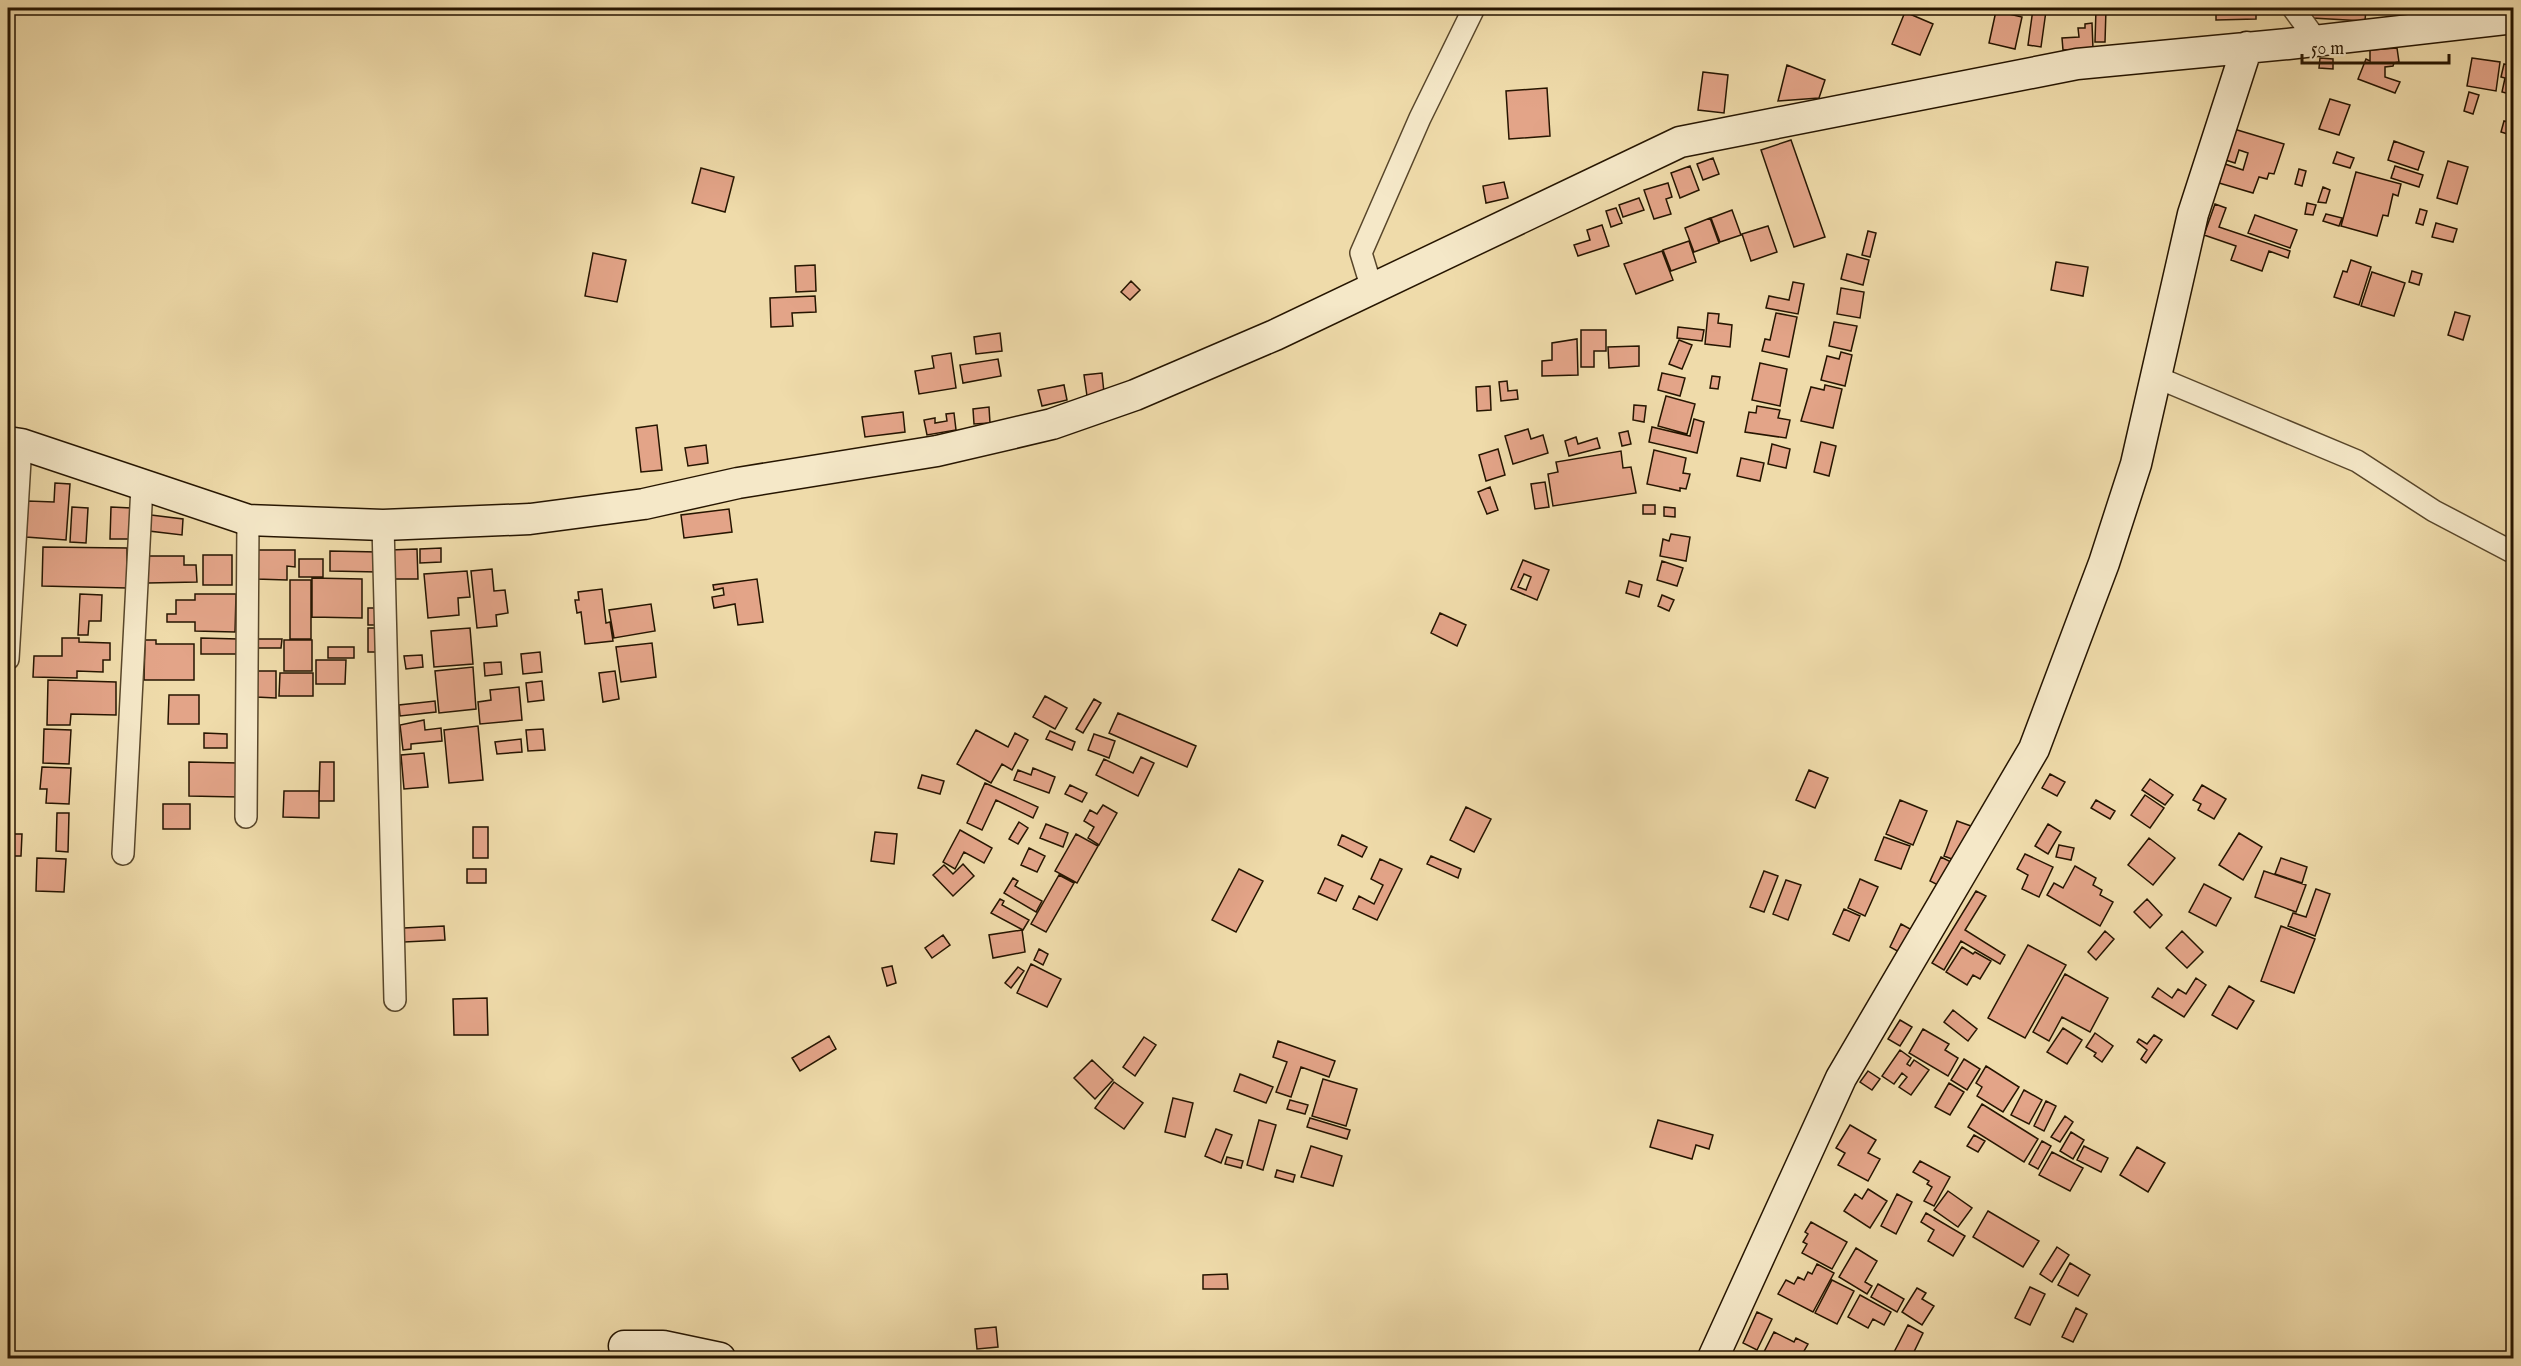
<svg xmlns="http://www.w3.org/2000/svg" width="2521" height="1366" viewBox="0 0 2521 1366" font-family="'IM FELL English',serif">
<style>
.building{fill:#e3a488;stroke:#261500;stroke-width:1.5;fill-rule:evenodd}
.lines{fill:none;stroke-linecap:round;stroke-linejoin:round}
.street-casing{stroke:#58462a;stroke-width:24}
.secondary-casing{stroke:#261500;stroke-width:33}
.street{stroke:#f5e8c8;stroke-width:21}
.secondary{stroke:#f5e8c8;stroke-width:30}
</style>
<rect width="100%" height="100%" fill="#efdbaa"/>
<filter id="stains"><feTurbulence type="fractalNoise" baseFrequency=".00333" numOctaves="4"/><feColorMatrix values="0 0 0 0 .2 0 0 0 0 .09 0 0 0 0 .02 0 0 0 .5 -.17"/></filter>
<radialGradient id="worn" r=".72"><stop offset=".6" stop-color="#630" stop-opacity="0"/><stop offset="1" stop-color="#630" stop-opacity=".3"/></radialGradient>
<!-- building -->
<path class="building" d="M1690,8H1721L1720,12Z
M2216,8H2256V19L2216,20Z
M2313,8H2366L2365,21L2312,18Z
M2033,9L2046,11L2041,47L2028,45Z
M2096,9H2106L2105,42H2095Z
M1996,11L2022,17L2015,49L1989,43Z
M1905,12L1933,24L1920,55L1892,44Z
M2092,23L2093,49L2063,50L2062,38L2079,37L2078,28H2085V24Z
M2397,48L2399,62L2394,63L2393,66L2385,67V77L2400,82L2395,93L2358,79L2366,59L2370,61V50Z
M2320,58L2333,59V69L2319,68Z
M2472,58L2500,62L2496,91L2467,86Z
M2504,64L2514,66V95L2502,92L2505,78L2501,77Z
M1787,65L1825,80L1819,98L1778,101Z
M1703,72L1728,75L1724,113L1698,110Z
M1547,88L1550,136L1509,139L1506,91Z
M2469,92L2479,95L2473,114L2464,111Z
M2330,99L2350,105L2339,135L2319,129Z
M2511,111L2514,112V136L2501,132L2504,121L2508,122Z
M2234,129L2284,144L2274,174L2269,173L2267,179L2259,177L2253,193L2219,183L2225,164L2243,170L2248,153L2239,150L2235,163L2219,158Z
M1791,140L1825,237L1794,247L1761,150Z
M2394,141L2424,152L2418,170L2388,160Z
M2337,152L2354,158L2350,168L2333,163Z
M1713,158L1719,174L1703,180L1697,164Z
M2448,161L2468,167L2457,204L2437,198Z
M1690,166L1699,190L1680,198L1671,173Z
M2395,166L2423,175L2419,187L2391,178Z
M701,168L734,177L725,212L692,203Z
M2299,169L2306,171L2302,186L2295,184Z
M2356,172L2401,184L2398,196L2393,194L2388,216L2383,215L2377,236L2341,226Z
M1504,182L1508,198L1486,203L1483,186Z
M1668,183L1672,197L1666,199L1671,214L1654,219L1644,190Z
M2323,187L2330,190L2326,203L2318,202Z
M1639,198L1644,210L1623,217L1619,205Z
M2307,203L2316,205L2313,215L2305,214Z
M2215,204L2226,208L2219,227L2290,251L2288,258L2269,251L2262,271L2231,260L2236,246L2204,235Z
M1616,208L1622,223L1611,227L1606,211Z
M2420,209L2427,211L2423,225L2416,223Z
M1732,210L1741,235L1720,242L1711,218Z
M2326,214L2342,218L2339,226L2323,221Z
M2255,215L2297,230L2290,248L2248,233Z
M1710,218L1719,243L1694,252L1685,228Z
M2436,223L2457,229L2453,242L2432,237Z
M1602,225L1609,246L1578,256L1574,245L1590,240L1587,230Z
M1768,226L1777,252L1751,261L1742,234Z
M1868,231L1876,233L1870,257L1862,255Z
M1689,241L1696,262L1671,271L1663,250Z
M1662,251L1673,280L1636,294L1624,264Z
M593,253L626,260L617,302L585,296Z
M1847,254L1869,260L1863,285L1841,279Z
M2351,260L2371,267L2359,305L2334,297L2343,271L2347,272Z
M2056,262L2088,267L2083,296L2051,290Z
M815,265L816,291L796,292L795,266Z
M2412,271L2422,274L2419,285L2409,282Z
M2372,272L2405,283L2394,316L2361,306Z
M1131,281L1140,290L1130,300L1121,292Z
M1793,282L1804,284L1798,314L1766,308L1769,296L1789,300Z
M1841,288L1864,292L1860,318L1837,314Z
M815,296L816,312L792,313L793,326L771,327L770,298Z
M2455,312L2470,316L2463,340L2448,335Z
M1708,313L1719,314L1718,323L1732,325L1730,347L1705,344Z
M1776,313L1797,317L1789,357L1762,351L1765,339L1770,340Z
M1834,322L1857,326L1851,351L1829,346Z
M1678,327L1704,330L1702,341L1677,338Z
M1581,330H1606V351H1594V367H1581Z
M1000,333L1002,351L976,354L974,337Z
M1577,339L1578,375L1542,376V361L1552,360V343Z
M1679,340L1692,345L1682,369L1669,364Z
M1639,346V366L1609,368L1608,347Z
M1841,352L1852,355L1845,386L1821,380L1827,356L1839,359Z
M951,353L956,388L919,394L915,371L934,368L932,356Z
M998,359L1001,376L963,383L960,365Z
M1760,363L1787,369L1780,406L1752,400Z
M1102,373L1104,393L1087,396L1084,375Z
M1662,373L1685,378L1680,396L1658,390Z
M1712,376L1720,377L1718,389L1710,388Z
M1507,381L1508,391L1517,390L1518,399L1501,401L1499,382Z
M1064,385L1067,400L1042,406L1038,390Z
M1825,385L1842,389L1833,428L1801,421L1811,387L1824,390Z
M1490,386L1491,410L1477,411L1476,387Z
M1666,396L1695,404L1687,434L1658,426Z
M1634,405L1646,406L1644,422L1633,420Z
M1757,406L1780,410L1778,418L1790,420L1786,438L1745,432L1749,412L1756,413Z
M989,407L990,423L974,424L973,409Z
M903,412L905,432L865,437L862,417Z
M954,413L956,430L927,435L924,420L935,418V423L947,421L946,414Z
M1694,419L1704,422L1697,453L1649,442L1652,427L1690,436Z
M657,425L662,470L641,472L636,428Z
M1528,429L1531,439L1543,435L1548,453L1513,464L1505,436Z
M1628,431L1631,444L1622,446L1619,433Z
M1576,437L1578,444L1597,438L1600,448L1569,456L1565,441Z
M1821,442L1836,446L1829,476L1814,472Z
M1772,444L1790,449L1786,468L1768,464Z
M706,445L708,463L688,466L685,448Z
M1498,449L1505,475L1486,481L1479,455Z
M1654,450L1686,458L1683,473L1690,474L1686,489L1680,488V491L1647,484Z
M1621,451L1623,468L1631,467L1636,493L1553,506L1548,474L1558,472L1556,462Z
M1741,458L1764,463L1760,481L1737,476Z
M1545,482L1549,507L1535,509L1531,484Z
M55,483L70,484L66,540L26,537L28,501L54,502Z
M1490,487L1498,510L1487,514L1478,492Z
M1643,505H1655V514H1643Z
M72,507L88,508L86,543L70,542Z
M111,507L131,508L130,539H110Z
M1664,507L1675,508V517L1664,516Z
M729,509L732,532L684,538L681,515Z
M151,515L183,519L182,535L149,531Z
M1671,534L1690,537L1686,561L1660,556L1663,539L1669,541Z
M43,547L127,548V588L42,586Z
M441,548V562L420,563V549Z
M417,549L418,579H390V550Z
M256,550H295V567L287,566V580L256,579Z
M330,551L378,552V572L330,571Z
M203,555H232V585H203Z
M148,556H184V565H196L197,582L148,583Z
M299,559H323V577H299Z
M1523,560L1549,570L1537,600L1511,589ZM1524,574L1531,577L1526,590L1518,587Z
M1662,561L1683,568L1677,586L1657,580Z
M492,569L494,591L505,590L508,613L496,615L497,626L477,628L471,571Z
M467,571L470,597L458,598L459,615L428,618L424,574Z
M312,578L362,579V618L312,617Z
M757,579L763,622L738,625L735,604L714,608L712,597L724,595L723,588L714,590L713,585Z
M290,580H311V639H290Z
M1629,581L1642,585L1639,597L1626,593Z
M602,589L606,623L610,622L613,641L585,644L581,612L577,613L575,600H579L578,592Z
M80,594L102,595L101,621H89L88,635H78Z
M195,594H236L235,632L195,631V622H167V614H176V600H195Z
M1662,595L1674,600L1669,611L1658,606Z
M651,604L655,631L614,638L609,610Z
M368,608H378V625H368Z
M1440,613L1466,625L1457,646L1431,633Z
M368,628H380L379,652H368Z
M470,628L473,664L434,667L431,631Z
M62,638H79V642L110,643V660H103V672L77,671V678L33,677L34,656H62Z
M201,638L238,639V654H201Z
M257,639H282L281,648H257Z
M145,640H156V644H194V680H144Z
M284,640H312V671H284Z
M652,643L656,677L621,682L616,647Z
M328,647H354V658H328Z
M540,652L542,672L523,674L521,654Z
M422,655L423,667L406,669L404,656Z
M316,660H346L345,684H316Z
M501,662L502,674L485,676L484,663Z
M473,667L476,709L439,713L435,671Z
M256,671H276V698L256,697Z
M615,671L619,699L603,702L599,673Z
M280,673H313V696H279Z
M48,680L116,682V715L71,714L70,725H47Z
M542,681L544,700L528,702L526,683Z
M519,687L522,720L480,724L478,702L491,700L490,690Z
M169,695H199V724H168Z
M1045,696L1067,708L1055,729L1033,717Z
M1094,699L1101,703L1083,733L1076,729Z
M435,701L436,712L400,716L399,705Z
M1118,713L1196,746L1187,767L1109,733Z
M424,720L425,730L441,728L442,741L411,744V749L403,750L400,725Z
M478,726L483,780L449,783L444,730Z
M44,729L71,730L69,764L43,763Z
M543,729L545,750L528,751L526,730Z
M976,730L1008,747L1015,733L1028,740L1012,770L1002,764L991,783L957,764Z
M1050,731L1075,742L1072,750L1046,739Z
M204,733L227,734V748H204Z
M1094,734L1115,741L1109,758L1088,750Z
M521,739L522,752L497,754L495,742Z
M424,753L428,787L404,789L401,755Z
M1141,757L1154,763L1138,796L1096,775L1104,759L1133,773Z
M189,762L239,763V797L189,796Z
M320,762H334V801H319Z
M42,767L71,768L69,804L46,803L47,789H40Z
M1033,768L1055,777L1049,793L1014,780L1018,770L1031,775Z
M1809,770L1828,778L1815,808L1796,800Z
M2050,774L2065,782L2057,796L2042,788Z
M922,775L944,781L940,794L918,788Z
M2150,779L2173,795L2165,805L2142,790Z
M985,783L1038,807L1033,818L996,800L982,830L967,823Z
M1070,785L1087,793L1082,802L1065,794Z
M2202,785L2226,799L2214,819L2198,810L2201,804L2193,800Z
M284,791H319V818L283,817Z
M2145,795L2164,808L2150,828L2131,815Z
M1900,800L1927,811L1913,845L1886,834Z
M2096,800L2115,811L2110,819L2091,808Z
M163,804H190V829H163Z
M1103,805L1117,813L1099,845L1088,838L1094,827L1084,821L1090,810L1097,814Z
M1466,807L1491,819L1474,852L1450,840Z
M57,813H69L68,852L56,851Z
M1957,821L1971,826L1957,861L1944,856Z
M1019,822L1028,828L1018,844L1009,839Z
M1046,824L1068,833L1063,847L1040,838Z
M2048,824L2061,832L2048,854L2035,846Z
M473,827H488V858H473Z
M960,830L992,848L984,863L964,852L955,869L943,862Z
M875,832L897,834L894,864L871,861Z
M2239,833L2262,847L2243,880L2219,865Z
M8,834H22L21,856H8Z
M1076,834L1098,846L1077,883L1055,871Z
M1342,835L1367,847L1362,857L1338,845Z
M1884,837L1910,846L1901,869L1875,860Z
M2149,838L2175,858L2153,885L2128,865Z
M2059,845L2074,848L2071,860L2056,857Z
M1029,848L1045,856L1037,872L1021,865Z
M2025,854L2053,867L2039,897L2022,889L2028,875L2017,869Z
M1431,856L1461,869L1458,878L1427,864Z
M1941,857L1953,863L1942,887L1930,881Z
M37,858L66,859L64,892L36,891Z
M2281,858L2307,867L2302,883L2275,874Z
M1380,859L1402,869L1377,920L1353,909L1359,896L1374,904L1383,885L1371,879Z
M963,864L974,876L953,896L933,875L944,865L953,874Z
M2075,866L2096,878L2093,885L2102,890L2100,895L2113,902L2100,926L2047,895L2054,883L2063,888Z
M467,869H486V883H467Z
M1239,869L1263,881L1236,932L1212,920Z
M1764,871L1778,876L1764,912L1750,907Z
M2264,871L2306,885L2296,912L2255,897Z
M1059,875L1074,883L1046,932L1031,924Z
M1013,878L1018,881L1015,886L1042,901L1036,912L1004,893Z
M1325,878L1343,886L1336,901L1318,893Z
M1860,879L1878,887L1865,916L1848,908Z
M1786,880L1801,885L1788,920L1773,914Z
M2204,884L2231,898L2216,926L2189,912Z
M2316,889L2330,894L2315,936L2288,926L2293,913L2306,917Z
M1976,891L1986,896L1965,930L2005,955L2000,964L1961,941L1944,970L1932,963Z
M1000,899L1004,901L1002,905L1029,920L1023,930L991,913Z
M2147,899L2162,915L2150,928L2134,912Z
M1844,909L1860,916L1849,941L1833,934Z
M1901,924L1912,930L1901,953L1890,947Z
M444,926L445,940L404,942V928Z
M2281,926L2315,939L2294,993L2261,981Z
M1022,930L1025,952L993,958L989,935Z
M2105,931L2114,939L2096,960L2088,952Z
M2182,931L2203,952L2187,968L2166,948Z
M943,935L950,945L932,958L925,948Z
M2028,945L2066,965L2025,1038L1988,1018Z
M1962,947L1973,954L1975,952L1991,961L1980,979L1973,975L1967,985L1946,972Z
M1039,949L1048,954L1043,965L1034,960Z
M1031,964L1061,979L1047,1007L1017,993Z
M892,966L896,983L887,986L882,968Z
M1018,967L1024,971L1011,988L1005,983Z
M2065,974L2108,998L2090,1032L2062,1017L2049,1041L2033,1032Z
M2196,978L2206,985L2184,1017L2152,997L2158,988L2172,998L2178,989L2186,994Z
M2229,986L2254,1001L2237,1029L2212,1015Z
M487,998L488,1035H454L453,999Z
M1953,1010L1977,1029L1968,1041L1944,1022Z
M1900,1020L1912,1027L1900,1046L1888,1039Z
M2063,1028L2082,1040L2067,1064L2047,1052Z
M1923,1029L1949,1044L1945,1050L1958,1058L1948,1076L1909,1053Z
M2095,1033L2113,1046L2102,1062L2094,1056L2096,1053L2086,1047Z
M2154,1035L2162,1040L2146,1063L2141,1059L2147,1050L2137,1042L2139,1039L2147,1044Z
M829,1036L836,1049L800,1071L792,1058Z
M1144,1037L1156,1045L1135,1076L1123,1067Z
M1278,1041L1335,1061L1329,1077L1301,1067L1291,1097L1276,1092L1287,1062L1273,1057Z
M1900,1050L1911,1058L1907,1064L1910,1066L1914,1060L1929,1070L1911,1095L1899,1087L1907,1077L1902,1073L1894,1084L1882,1076Z
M1964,1059L1980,1069L1967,1090L1951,1080Z
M1092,1060L1113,1080L1095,1099L1074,1078Z
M1986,1066L2019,1087L2003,1112L1977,1096L1982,1087L1976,1083Z
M1868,1071L1880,1079L1872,1090L1860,1082Z
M1240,1074L1273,1087L1266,1103L1234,1091Z
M1323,1079L1357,1089L1346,1126L1312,1116Z
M1114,1082L1143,1103L1124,1129L1095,1108Z
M1949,1083L1964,1092L1950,1115L1935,1107Z
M2024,1090L2042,1100L2029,1124L2011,1115Z
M1173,1098L1193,1103L1185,1137L1165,1132Z
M1290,1100L1308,1105L1305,1114L1287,1109Z
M2046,1101L2056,1106L2044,1131L2034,1126Z
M1982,1104L2038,1139L2024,1162L1968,1127Z
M2065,1116L2073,1122L2060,1142L2051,1137Z
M1310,1118L1350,1130L1347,1139L1307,1127Z
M1259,1120L1276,1125L1263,1170L1247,1165Z
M1658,1120L1713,1135L1709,1149L1696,1145L1692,1159L1650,1147Z
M1850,1125L1876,1140L1868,1153L1880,1159L1868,1181L1838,1165L1845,1153L1836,1148Z
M1216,1129L1232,1135L1221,1163L1205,1156Z
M2071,1132L2084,1140L2073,1159L2060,1151Z
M1974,1135L1985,1141L1978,1152L1967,1146Z
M2042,1141L2051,1146L2038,1169L2029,1164Z
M1311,1146L1342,1156L1333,1186L1301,1177Z
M2084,1146L2108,1158L2101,1172L2077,1160Z
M2137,1147L2165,1163L2148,1192L2120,1175Z
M2052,1152L2083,1168L2070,1191L2039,1175Z
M1227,1157L1243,1161L1241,1168L1225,1164Z
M1920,1161L1950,1177L1934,1206L1924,1201L1932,1187L1927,1184L1929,1181L1913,1172Z
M1277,1170L1295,1175L1293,1182L1275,1177Z
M1868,1189L1887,1201L1870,1228L1844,1211L1855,1194L1862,1199Z
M1948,1191L1972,1208L1958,1227L1934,1210Z
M1897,1194L1912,1202L1896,1234L1881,1226Z
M1988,1211L2039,1241L2023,1267L1973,1237Z
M1926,1213L1965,1236L1953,1256L1928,1241L1934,1230L1921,1222Z
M1811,1222L1847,1242L1832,1269L1802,1253L1807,1244L1803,1242L1808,1234L1805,1232Z
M2057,1247L2069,1255L2052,1282L2040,1274Z
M1856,1248L1877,1261L1865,1282L1872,1286L1867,1294L1839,1277Z
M2070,1263L2090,1275L2078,1296L2058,1285Z
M1817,1264L1834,1273L1813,1312L1778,1294L1786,1280L1794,1284L1798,1277L1804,1280L1808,1272L1812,1274Z
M1227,1274L1228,1289H1203V1275Z
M1832,1280L1854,1291L1837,1324L1815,1313Z
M1878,1284L1904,1299L1897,1312L1871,1297Z
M2030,1287L2045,1294L2030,1325L2015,1318Z
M1917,1288L1926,1293L1922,1299L1934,1306L1922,1325L1902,1312Z
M1860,1295L1891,1312L1884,1325L1873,1319L1868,1328L1848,1317Z
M2076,1308L2087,1314L2073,1342L2062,1337Z
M1757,1312L1772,1319L1757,1350L1743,1343Z
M1908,1325L1923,1333L1911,1358H1891Z
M996,1327L998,1347L977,1349L975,1329Z
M1774,1332L1794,1342L1796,1338L1808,1344L1800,1358H1772L1763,1354Z"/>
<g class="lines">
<!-- street casing -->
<g class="street-casing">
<path id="street" d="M2293,8L2317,41
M1372,289L1361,253L1420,118L1474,8
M2156,377L2357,461L2434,511L2514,553
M383,525L395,1000
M8,659L21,444
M246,817L248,520
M123,854L142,486"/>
</g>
<!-- secondary casing -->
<g class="secondary-casing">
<path id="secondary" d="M8,442L21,444L248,520L383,525L530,519L644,504L738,483L937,451L1052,424L1135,395L1275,335L1680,142L2077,64L2288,44L2514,18
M624,1346H663L720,1358
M1713,1358L1841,1078L2034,749L2104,563L2136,464L2193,214L2247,47"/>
</g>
<!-- street -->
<use href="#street" class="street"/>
<!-- secondary -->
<use href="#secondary" class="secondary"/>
</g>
<!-- margin -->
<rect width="2521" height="1366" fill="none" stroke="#efdbaa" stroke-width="30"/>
<rect x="9" y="9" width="2503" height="1348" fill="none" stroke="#261500" stroke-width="3"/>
<rect x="15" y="15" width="2491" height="1336" fill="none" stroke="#261500" stroke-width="1.5"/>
<!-- scale -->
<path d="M2302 54v9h147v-9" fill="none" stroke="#261500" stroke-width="3"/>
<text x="2311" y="54" font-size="18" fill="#261500" stroke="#f5e8c8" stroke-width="4.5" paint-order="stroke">50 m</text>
<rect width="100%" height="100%" filter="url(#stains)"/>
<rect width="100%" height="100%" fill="url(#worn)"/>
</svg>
